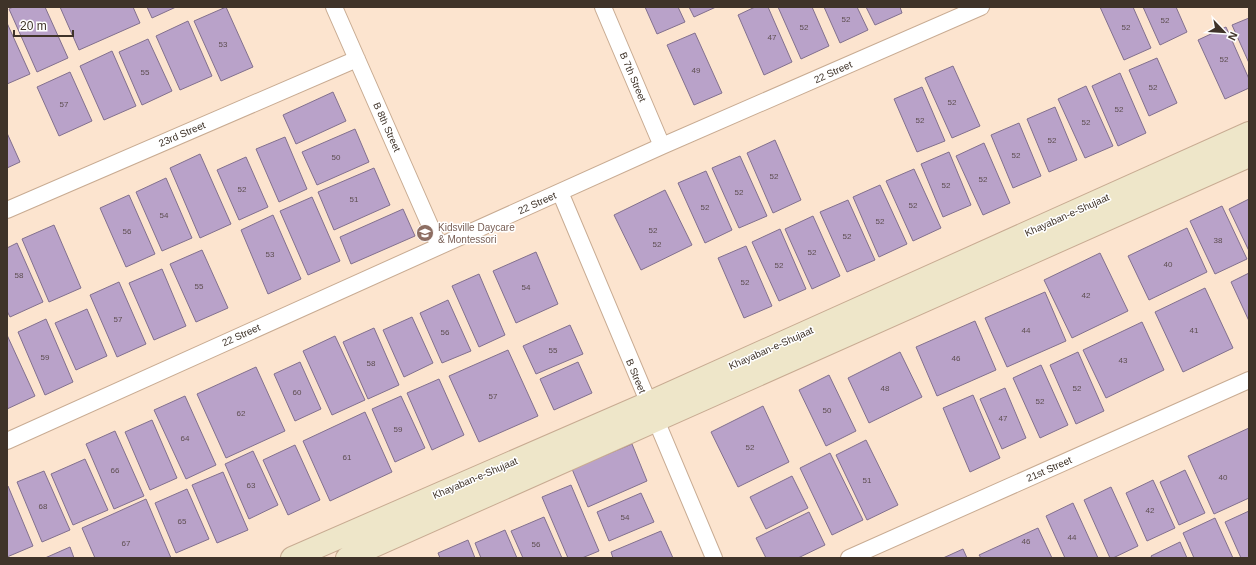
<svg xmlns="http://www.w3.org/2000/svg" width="1256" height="565" viewBox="0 0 1256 565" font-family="Helvetica,sans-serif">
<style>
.building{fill:#b9a2c9;stroke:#82708e}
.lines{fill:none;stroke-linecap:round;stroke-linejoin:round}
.minor-casing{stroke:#c8ab92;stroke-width:18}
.secondary-casing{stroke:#c8ab92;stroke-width:24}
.minor{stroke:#fff;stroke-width:16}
.secondary{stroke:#eee6c9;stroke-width:22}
.labels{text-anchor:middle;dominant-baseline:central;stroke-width:3;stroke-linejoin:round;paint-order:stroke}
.number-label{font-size:8px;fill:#5e4f51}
.street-label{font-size:10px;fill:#3f3329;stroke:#fff}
.education-label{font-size:10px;fill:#785e54;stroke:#fff;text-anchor:start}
</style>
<rect width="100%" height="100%" fill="#fce4cf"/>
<!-- building -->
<path class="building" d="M13,7H45L68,58L37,72L9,9Z
M60,7H133L140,23L79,50Z
M147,7H176L152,18Z
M226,7L253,67L221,81L194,21Z
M645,7H678L685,22L657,34Z
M689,7H716L694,17Z
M755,7H768L792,62L764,75L738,15Z
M778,7H812L829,46L801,59Z
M824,7H857L868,30L840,43Z
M866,7H900L902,13L875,25Z
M1100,7H1133L1151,48L1124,60Z
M1143,7H1176L1187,32L1160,45Z
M1249,18V63L1232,25Z
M188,21L212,76L180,90L156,36Z
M7,23L30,74L7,84Z
M1226,27L1249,79V88L1225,99L1198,40Z
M695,33L722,93L694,105L667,45Z
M148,39L172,91L142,105L119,52Z
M112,51L136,106L104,120L80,66Z
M1157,58L1177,103L1149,116L1129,70Z
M953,66L980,126L952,138L925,78Z
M70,72L92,121L59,136L37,87Z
M1120,73L1146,133L1118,146L1092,86Z
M1086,86L1113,146L1085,158L1058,99Z
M922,87L945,141L917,152L894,99Z
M333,92L346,121L296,144L283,115Z
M1055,107L1077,160L1049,172L1027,119Z
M1019,123L1041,176L1013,188L991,135Z
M355,129L369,162L317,185L302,152Z
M7,133L20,162L7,168Z
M285,137L307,189L279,202L256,149Z
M775,140L801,200L773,213L747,153Z
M984,143L1010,203L983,215L956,156Z
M949,152L971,205L943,217L921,164Z
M200,154L231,224L200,238L170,168Z
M740,156L767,216L739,228L712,168Z
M246,157L268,207L239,220L217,170Z
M374,168L390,205L334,230L318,192Z
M914,169L941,228L913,241L886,181Z
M706,171L732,230L705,243L678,183Z
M166,178L192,238L162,251L136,192Z
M880,185L907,244L879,257L853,197Z
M665,190L692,245L641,270L614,215Z
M129,195L155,254L126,267L100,208Z
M312,197L340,261L308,275L280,211Z
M1249,199V251L1229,209Z
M848,200L875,260L847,272L820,212Z
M1222,206L1247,259L1215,274L1190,221Z
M403,209L415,236L351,264L340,237Z
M273,215L301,279L268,294L241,230Z
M813,216L840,276L812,289L785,229Z
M54,225L81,288L49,302L22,239Z
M1187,228L1207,272L1149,300L1128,256Z
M780,229L806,289L779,301L752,242Z
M17,243L43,302L10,317L7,311V248Z
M746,246L772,306L744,318L718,258Z
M202,250L228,308L196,322L170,264Z
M536,252L558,304L516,323L493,271Z
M1100,253L1128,311L1072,338L1044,280Z
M162,269L186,326L154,340L129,283Z
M1249,273V321L1231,282Z
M479,274L505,335L479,347L452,286Z
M119,282L146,344L117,357L90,295Z
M1205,288L1233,348L1183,372L1155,312Z
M1045,292L1066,341L1007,367L985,318Z
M448,300L471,351L442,363L420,313Z
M87,309L107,356L76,370L55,323Z
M412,317L433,363L404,377L383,330Z
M46,319L73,382L45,395L18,332Z
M975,321L996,370L937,396L916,347Z
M1142,322L1164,370L1106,398L1083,350Z
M570,325L583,354L536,374L523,346Z
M374,328L399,385L368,399L343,342Z
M7,335L35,396L7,409Z
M335,336L365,400L332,415L303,351Z
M508,350L538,416L479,442L449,376Z
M900,352L922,397L869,423L848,378Z
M1078,352L1104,411L1076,424L1050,365Z
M300,362L321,409L295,421L274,374Z
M578,362L592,393L554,410L540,379Z
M1041,365L1068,425L1040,438L1013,378Z
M256,367L285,431L226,458L197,394Z
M829,375L856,431L826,446L799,390Z
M439,379L464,435L432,450L407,393Z
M1005,388L1026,438L1002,449L980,399Z
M973,395L1000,458L970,472L943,408Z
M185,396L216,465L186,479L154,410Z
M401,396L425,448L395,462L372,409Z
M763,406L789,462L738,487L711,432Z
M365,412L392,472L330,501L303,441Z
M152,420L177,478L150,490L125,432Z
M1249,428V498L1214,514L1188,456Z
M115,431L144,496L114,509L86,444Z
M866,440L898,505L867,520L836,455Z
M632,444L647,481L588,507L572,469Z
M295,445L320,500L288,515L263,460Z
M253,451L278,505L249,519L225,464Z
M830,453L863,520L832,535L800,468Z
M85,459L108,510L73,525L51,474Z
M1185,470L1205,513L1179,525L1160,482Z
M44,471L70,530L42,542L17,482Z
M223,472L248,530L217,543L192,485Z
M792,476L808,508L766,529L750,497Z
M1153,480L1175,528L1147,541L1126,493Z
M571,485L599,551L582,558H568L542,497Z
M8,486L33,546L7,557V487Z
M1111,487L1138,546L1113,558H1110L1084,500Z
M187,489L209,539L176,553L155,503Z
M641,493L654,522L609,541L597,512Z
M146,499L171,558H95L82,528Z
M1073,503L1098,558H1065L1046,516Z
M1249,511V558H1241L1225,522Z
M809,512L825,545L798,558H766L756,538Z
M544,517L562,558H523L511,531Z
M1215,518L1233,558H1194L1183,533Z
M1038,528L1052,558H981L979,555Z
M505,530L517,558H481L475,543Z
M661,531L673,558H613L611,552Z
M468,540L475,558H440L438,553Z
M1180,542L1187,558H1152L1151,556Z
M70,547L74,558H45Z
M963,549L967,558H943Z"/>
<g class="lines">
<!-- minor casing -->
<g class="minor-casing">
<path id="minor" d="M334,7L439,246
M603,7L662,146
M560,192L714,558
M7,210L357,59
M7,441L662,146L981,7
M849,558L1249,380"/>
</g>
<!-- secondary casing -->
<g class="secondary-casing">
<path id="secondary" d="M292,558L648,403L1249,133
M347,558L1249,156"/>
</g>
<!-- minor -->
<use href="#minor" class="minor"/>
<!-- secondary -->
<use href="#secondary" class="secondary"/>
</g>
<!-- icons -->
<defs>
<g id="school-disc" transform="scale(0.9)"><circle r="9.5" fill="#8d6e63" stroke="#fff"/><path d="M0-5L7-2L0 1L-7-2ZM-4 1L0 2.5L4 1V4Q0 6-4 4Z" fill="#fff"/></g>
</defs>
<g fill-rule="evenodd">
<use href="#school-disc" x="425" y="233"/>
</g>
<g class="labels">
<!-- number labels -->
<g class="number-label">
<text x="846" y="19">52</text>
<text x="1165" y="20">52</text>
<text x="804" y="27">52</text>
<text x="1126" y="27">52</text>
<text x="772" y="37">47</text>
<text x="223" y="44">53</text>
<text x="1224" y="59">52</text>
<text x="696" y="70">49</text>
<text x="145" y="72">55</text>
<text x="1153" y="87">52</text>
<text x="952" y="102">52</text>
<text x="64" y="104">57</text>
<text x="1119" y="109">52</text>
<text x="920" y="120">52</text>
<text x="1086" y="122">52</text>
<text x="1052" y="140">52</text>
<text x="1016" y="155">52</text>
<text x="336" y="157">50</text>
<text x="774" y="176">52</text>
<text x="983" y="179">52</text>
<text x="946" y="185">52</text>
<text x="242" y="189">52</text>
<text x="739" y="192">52</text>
<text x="354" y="199">51</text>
<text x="913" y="205">52</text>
<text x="705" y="207">52</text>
<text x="164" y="215">54</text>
<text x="880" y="221">52</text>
<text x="653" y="230">52</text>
<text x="127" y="231">56</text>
<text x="847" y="236">52</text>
<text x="1218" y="240">38</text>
<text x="657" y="244">52</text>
<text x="812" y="252">52</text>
<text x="270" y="254">53</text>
<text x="1168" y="264">40</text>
<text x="779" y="265">52</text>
<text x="19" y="275">58</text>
<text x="745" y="282">52</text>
<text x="199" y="286">55</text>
<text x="526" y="287">54</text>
<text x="1086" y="295">42</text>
<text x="118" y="319">57</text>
<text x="1026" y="330">44</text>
<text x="1194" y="330">41</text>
<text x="445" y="332">56</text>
<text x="553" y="350">55</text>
<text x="45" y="357">59</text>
<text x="956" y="358">46</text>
<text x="1123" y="360">43</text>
<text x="371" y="363">58</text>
<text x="885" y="388">48</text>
<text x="1077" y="388">52</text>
<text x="297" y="392">60</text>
<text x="493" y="396">57</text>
<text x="1040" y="401">52</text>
<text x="827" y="410">50</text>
<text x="241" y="413">62</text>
<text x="1003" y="418">47</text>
<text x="398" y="429">59</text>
<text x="185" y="438">64</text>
<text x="750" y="447">52</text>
<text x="347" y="457">61</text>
<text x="115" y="470">66</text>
<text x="1223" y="477">40</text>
<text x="867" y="480">51</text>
<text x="251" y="485">63</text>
<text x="43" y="506">68</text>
<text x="1150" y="510">42</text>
<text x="625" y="517">54</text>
<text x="182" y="521">65</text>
<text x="1072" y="537">44</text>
<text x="1026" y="541">46</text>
<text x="126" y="543">67</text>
<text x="536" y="544">56</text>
</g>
<!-- street labels -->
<g class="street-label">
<text transform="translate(833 72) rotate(-24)">22 Street</text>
<text transform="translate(633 77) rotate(67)">B 7th Street</text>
<text transform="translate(387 127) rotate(66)">B 8th Street</text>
<text transform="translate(182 134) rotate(-23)">23rd Street</text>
<text transform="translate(537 203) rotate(-24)">22 Street</text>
<text transform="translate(1067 215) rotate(-24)">Khayaban-e-Shujaat</text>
<text transform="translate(241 335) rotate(-24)">22 Street</text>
<text transform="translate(771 348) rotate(-24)">Khayaban-e-Shujaat</text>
<text transform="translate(636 376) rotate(67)">B Street</text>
<text transform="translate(1049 469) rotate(-24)">21st Street</text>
<text transform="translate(475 478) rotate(-23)">Khayaban-e-Shujaat</text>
</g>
<!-- education labels -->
<g class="education-label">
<text x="438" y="227">Kidsville Daycare<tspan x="438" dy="12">&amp; Montessori</tspan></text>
</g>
</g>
<!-- border -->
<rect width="1256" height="565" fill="none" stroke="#3f3329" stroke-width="16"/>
<!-- north arrow -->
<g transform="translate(1224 32) rotate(115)" stroke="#ffffff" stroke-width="3" paint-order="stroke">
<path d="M0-3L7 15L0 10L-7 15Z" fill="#3f3329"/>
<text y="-6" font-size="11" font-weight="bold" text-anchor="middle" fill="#3f3329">N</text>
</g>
<!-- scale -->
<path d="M14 30v6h59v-6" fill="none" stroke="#3f3329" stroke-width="2"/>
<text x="20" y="30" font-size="12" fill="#3f3329" stroke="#ffffff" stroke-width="3" paint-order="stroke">20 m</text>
</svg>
